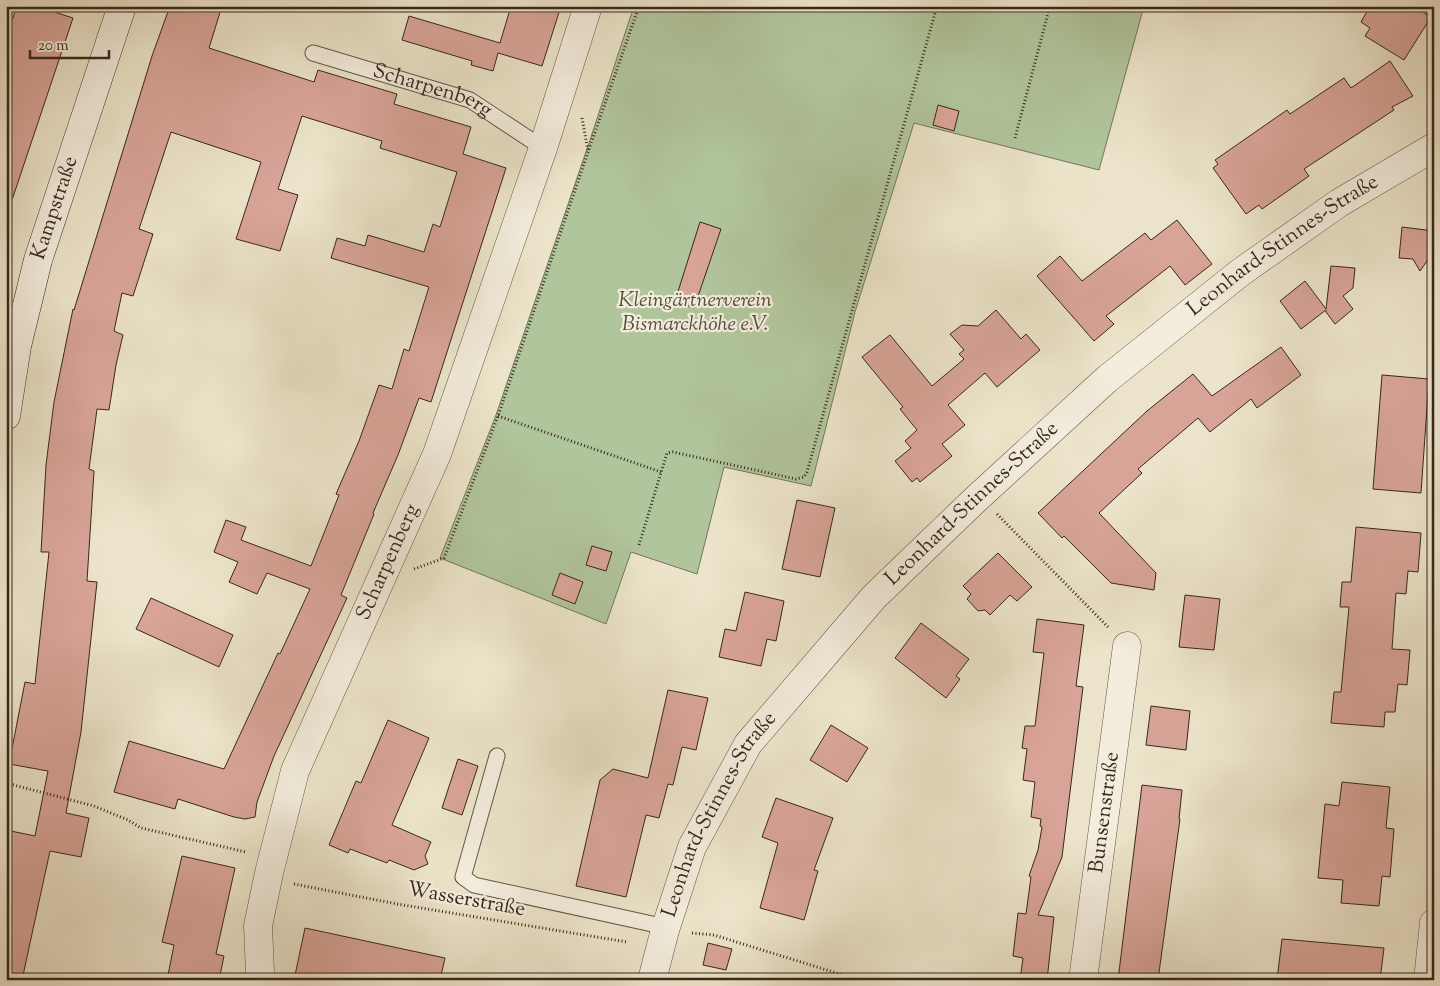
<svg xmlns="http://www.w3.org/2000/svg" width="1440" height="986" viewBox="0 0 1440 986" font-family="'Sorts Mill Goudy',serif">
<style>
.green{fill:#b1c59c;stroke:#74765c}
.building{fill:#d8a498;stroke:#38271c}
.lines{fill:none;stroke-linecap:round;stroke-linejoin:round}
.lane-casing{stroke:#655648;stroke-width:17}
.street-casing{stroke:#655648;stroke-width:29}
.secondary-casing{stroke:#38271c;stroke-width:29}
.path{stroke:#38271c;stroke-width:3;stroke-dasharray:1 2.5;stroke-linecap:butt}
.lane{stroke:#f3eddd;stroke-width:15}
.street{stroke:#f3eddd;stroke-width:28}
.secondary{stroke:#f3eddd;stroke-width:28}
.labels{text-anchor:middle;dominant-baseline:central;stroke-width:4.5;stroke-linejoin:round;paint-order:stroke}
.street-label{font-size:21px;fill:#38271c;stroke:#f3eddd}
.park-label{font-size:21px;font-style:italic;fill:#564e3c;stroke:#f3eddd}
</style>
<rect width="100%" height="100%" fill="#ece4ca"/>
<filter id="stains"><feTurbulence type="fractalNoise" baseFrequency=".004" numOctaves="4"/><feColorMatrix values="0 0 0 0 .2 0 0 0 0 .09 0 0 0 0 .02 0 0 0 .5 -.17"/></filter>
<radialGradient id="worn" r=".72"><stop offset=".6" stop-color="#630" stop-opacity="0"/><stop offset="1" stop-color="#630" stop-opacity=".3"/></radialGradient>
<!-- green -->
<path class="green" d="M634,6H1144L1099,170L914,123L855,312L811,486L724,467L697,574L631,552L606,624L440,558L496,415L590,140Z"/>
<!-- building -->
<path class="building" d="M17,6H36L73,18L10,206L6,205V38Z
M170,6H222L209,48L314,82L318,70L397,94L394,104L471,127L463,154L506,168L431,402L419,398L398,455L373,513L374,514L341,595L347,598L274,756L257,802L255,817L245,819L234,817L178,799L175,809L114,792L129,741L224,769L278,653L280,654L310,589L267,573L257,594L229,582L238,562L214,552L226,520L246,527L241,540L311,566L339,495L336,494L359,441L379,385L392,389L404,349L409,351L429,287L331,258L337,238L365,246L368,235L424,252L433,224L440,227L457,172L380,148L382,141L302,116L278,189L298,195L280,251L236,239L261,162L171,132L139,229L153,234L133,296L122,293L114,331L123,335L116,365L109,410L97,409L89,469L94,471L87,581L97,582L81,732L66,813L89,818L81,857L50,851L22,980H6V830L35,836L48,771L9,764L25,682L35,684L49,552H41L46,465L54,402L73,309L74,310L152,56Z
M511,6H561L542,66L498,53L493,71L471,65L472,61L402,40L409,16L500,43Z
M1370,6H1413L1431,17L1404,60L1365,36L1370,28L1361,22Z
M1390,61L1413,96L1392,107L1394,110L1304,169L1309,176L1262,209L1259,205L1246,214L1213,168L1218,164L1215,160L1287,110L1290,114L1344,78L1351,88Z
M938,105L959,111L954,131L933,125Z
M1177,220L1212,264L1185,285L1170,266L1106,316L1114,324L1094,341L1037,276L1060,256L1082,281L1145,233L1151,240Z
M700,222L721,229L694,308L675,301Z
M1402,227L1434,231V262L1427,261L1420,271L1413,259L1399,258Z
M1331,266L1355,268L1353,288L1343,296L1353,309L1335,324L1326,312V310L1301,329L1280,301L1305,281L1326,309Z
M996,310L1021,339L1026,334L1040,350L997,387L985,373L948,405L965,425L942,444L952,456L920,482L917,478L912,482L895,461L911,448L905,441L917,430L900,409L903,407L862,357L890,335L932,386L964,359L959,354L964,350L950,334L962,325L978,326Z
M1281,347L1301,375L1257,408L1251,399L1210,432L1198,418L1138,469L1142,473L1099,513L1156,573L1154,590L1111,583L1064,536L1062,538L1038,513L1147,411L1193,374L1212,396Z
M1382,375L1429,379L1421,493L1373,489Z
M797,500L835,508L820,577L782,569Z
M1356,527L1421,533L1418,572L1408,571L1406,594L1396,593L1392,649L1410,650L1407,685L1398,684L1395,712H1385L1384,727L1331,723L1334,692H1341L1349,607H1340L1342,582H1351Z
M592,546L612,552L606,571L586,565Z
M998,553L1032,587L1017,601L1010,595L990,615L985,610L978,611L967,599L971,594L963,586Z
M560,573L583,582L575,604L552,595Z
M745,592L784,601L776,641L767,639L761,666L719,657L725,629L736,631Z
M1185,595L1220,599L1214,650L1179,647Z
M151,598L233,635L219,667L136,629Z
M1037,619L1084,625L1076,686L1083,687L1062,857L1038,915L1054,917L1047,980H1020L1023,958L1013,956L1018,913L1026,914L1031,877L1029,876L1038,850L1042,827L1040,826L1041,819L1031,817L1035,782L1023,780L1027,749L1022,748L1025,726H1035L1044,653L1033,652Z
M921,623L969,659L956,676L960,679L946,698L895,658Z
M668,690L708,698L696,750L682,747L673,785L668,784L659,818L646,815L626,897L576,886L600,780L613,769L648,778Z
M1151,706L1190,711L1186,750L1146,745Z
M388,720L429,738L392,825L431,842L425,856L428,864L414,870L389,860L387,863L350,849L348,853L329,845L356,781L361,783Z
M831,725L868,748L847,782L810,760Z
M458,759L478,766L462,815L442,808Z
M1342,782L1390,787L1386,828L1394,829L1390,877L1382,876L1379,906L1341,903L1343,880L1318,878L1325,804L1339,806Z
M1142,785L1182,790L1179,819H1180L1158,980H1118Z
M776,798L833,818L814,870L818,871L804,920L760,908L778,843L762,837Z
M182,856L235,868L216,954L224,956L219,980H167L174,945L162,942Z
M305,928L445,958L440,980H294Z
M1282,939L1384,948L1380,980H1277Z
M708,943L732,949L726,970L703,965Z"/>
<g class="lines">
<!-- lane casing -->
<g class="lane-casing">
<g id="lane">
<path id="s1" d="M313,53L470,100L543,148"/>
<path d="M497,756L463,877L474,885L666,927"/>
</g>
</g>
<!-- street casing -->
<g class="street-casing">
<g id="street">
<path id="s2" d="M259,980L260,972L258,926L269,873L295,771L437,454L543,148L588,6"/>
<path id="s3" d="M652,980L665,930L692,847L748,744L874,597L976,499L1107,379L1241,272L1339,203L1434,147"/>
<path id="s4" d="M1083,980L1127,646"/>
<path d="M1428,980L1434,923"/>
</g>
</g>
<!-- secondary casing -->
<g class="secondary-casing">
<g id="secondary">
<path id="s5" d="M6,416L17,346L38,260L122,6"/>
</g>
</g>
<!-- path -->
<path class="path" d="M582,118L588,151
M1015,138L1050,6
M498,416L661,472
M997,514L1108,627
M639,545L667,453L673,452L796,479L804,477L807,472L937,6
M414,569L444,558L498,416L588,152L639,6
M6,783L94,806L128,820L141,828L246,852
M294,884L397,904L627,942
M692,933L714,935L859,980"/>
<!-- lane -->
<use href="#lane" class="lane"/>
<!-- street -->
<use href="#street" class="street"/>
<!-- secondary -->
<use href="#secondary" class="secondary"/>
</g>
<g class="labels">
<!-- street labels -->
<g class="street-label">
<text stroke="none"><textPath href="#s1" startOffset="125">Scharpenberg</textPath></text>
<text stroke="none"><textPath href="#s5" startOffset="214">Kampstraße</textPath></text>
<text stroke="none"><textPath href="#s3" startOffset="990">Leonhard-Stinnes-Straße</textPath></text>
<text stroke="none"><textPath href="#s3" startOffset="585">Leonhard-Stinnes-Straße</textPath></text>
<text stroke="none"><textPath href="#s2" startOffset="442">Scharpenberg</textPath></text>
<text stroke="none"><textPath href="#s4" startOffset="169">Bunsenstraße</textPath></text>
<text stroke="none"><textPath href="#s3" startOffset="180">Leonhard-Stinnes-Straße</textPath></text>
<text transform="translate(466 900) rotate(10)">Wasserstraße</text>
</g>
<!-- park labels -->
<g class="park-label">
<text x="695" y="301">Kleingärtnerverein<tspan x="695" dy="24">Bismarckhöhe e.V.</tspan></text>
</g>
</g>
<!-- margin -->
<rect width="1440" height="986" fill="none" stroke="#ece4ca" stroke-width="25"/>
<rect x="8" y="8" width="1425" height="971" fill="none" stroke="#38271c" stroke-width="2.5"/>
<rect x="12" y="12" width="1415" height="961" fill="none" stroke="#38271c"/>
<!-- scale -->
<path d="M30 50v8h79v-8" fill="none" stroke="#38271c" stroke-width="2.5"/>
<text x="38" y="50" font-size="15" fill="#38271c" stroke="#f3eddd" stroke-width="4" paint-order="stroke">20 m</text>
<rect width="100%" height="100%" filter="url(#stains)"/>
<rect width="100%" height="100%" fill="url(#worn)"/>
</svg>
